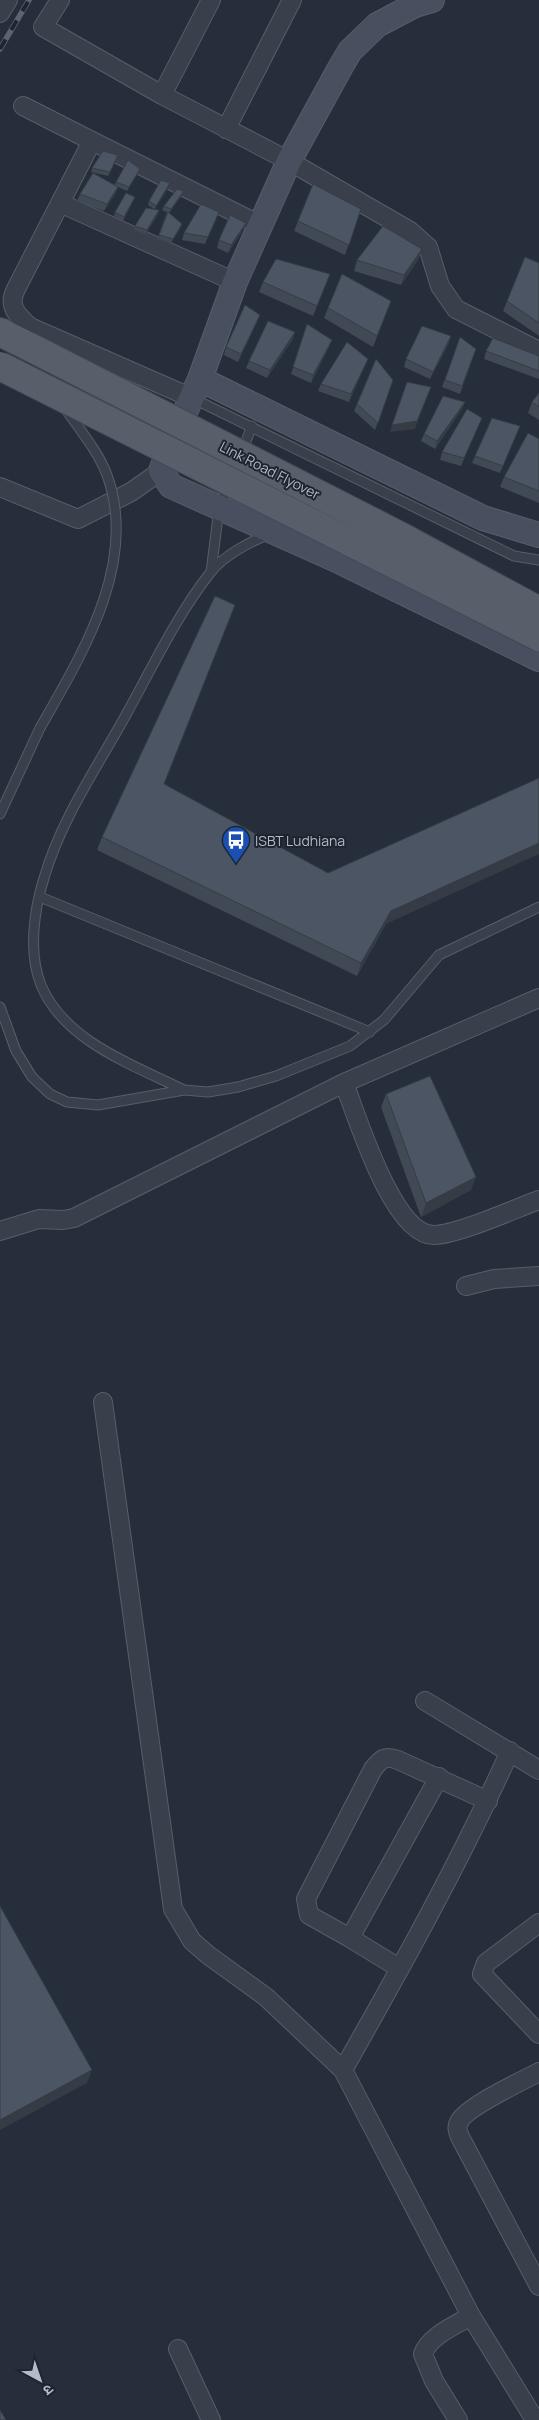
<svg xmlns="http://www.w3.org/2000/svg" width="539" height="2420" viewBox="0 0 539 2420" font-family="Manrope,'Noto Sans Devanagari',sans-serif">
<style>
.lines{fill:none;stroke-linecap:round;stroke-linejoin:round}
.lane-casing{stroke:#575e69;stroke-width:11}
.street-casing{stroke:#575e69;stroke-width:20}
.secondary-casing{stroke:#575e69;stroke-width:26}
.primary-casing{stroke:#424954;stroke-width:30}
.lane{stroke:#39404b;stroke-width:9}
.street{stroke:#39404b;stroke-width:18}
.secondary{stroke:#484f5e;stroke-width:24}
.primary{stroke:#575f6b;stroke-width:28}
.rail-casing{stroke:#5c6472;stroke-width:5.5}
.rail{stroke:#1e2530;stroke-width:4;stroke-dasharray:11;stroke-linecap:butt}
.lane-bridge-casing{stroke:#575e69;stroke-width:11;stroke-linecap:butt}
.primary-bridge-casing{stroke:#424954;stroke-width:30;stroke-linecap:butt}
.lane-bridge{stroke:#39404b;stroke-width:9}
.primary-bridge{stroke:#575f6b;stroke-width:28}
.wall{fill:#414955}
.shaded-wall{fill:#353c45}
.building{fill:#4c5563;stroke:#353c45}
.labels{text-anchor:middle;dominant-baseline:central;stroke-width:4;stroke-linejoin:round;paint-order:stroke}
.street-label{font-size:14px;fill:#b5bbc6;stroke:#1e2530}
.poi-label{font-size:14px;fill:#b5bbc6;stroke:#1e2530;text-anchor:start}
</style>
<rect width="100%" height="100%" fill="#262e3b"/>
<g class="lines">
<!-- lane casing -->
<g class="lane-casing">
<path id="lane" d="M192,398L514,556L539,560
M211,572L219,509L252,426
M0,814L40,728
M40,897L370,1032
M0,1007L16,1051L32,1077L50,1094L67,1102L98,1105L184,1090L208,1092L238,1087L276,1076L350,1046L384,1020L439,955L539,907
M184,1090C133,1065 64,1041 41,985C28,953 34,910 44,878C61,819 98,766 127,713C153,666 177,615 210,573C223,556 249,542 270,534"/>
</g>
<!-- street casing -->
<g class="street-casing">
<path id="street" d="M60,0L43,27L162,95L289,161L410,231L428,247L440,286L456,309L539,351
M0,13L8,0
M162,95L211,0
M23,106L92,141L16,289C7,306 17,315 30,327L192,398
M226,129L292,0
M92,141L260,225
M60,203L235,282
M0,487L78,519L131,492L161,471
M344,1083L539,998
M0,1231L39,1219L63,1220L74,1218L344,1083C357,1116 393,1236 434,1235C457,1235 514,1209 539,1200
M466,1286L494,1279L539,1276
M103,1402L173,1909L192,1941L208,1955L266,1997L343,2070L471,2316L535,2420
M425,1701L539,1770
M539,1923L486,1963L482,1974L539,2034
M350,1938L309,1915L306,1899L373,1769C381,1759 385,1755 398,1760L488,1801
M399,1968L350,1938L439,1777
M343,2070C402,1966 461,1860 510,1751
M539,2072C522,2081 466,2107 459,2122C456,2127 458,2132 460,2137L539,2286
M178,2349L211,2420
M458,2420L434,2381L423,2354C429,2336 456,2325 471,2316"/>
</g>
<!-- secondary casing -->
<g class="secondary-casing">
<path id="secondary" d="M432,0L415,5L377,25L350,51L340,68L289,161L235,282L200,379L173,439L161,471L171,486L341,562L539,659
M200,379L483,518L539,535"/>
</g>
<!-- primary casing -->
<g class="primary-casing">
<path id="primary" d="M0,332L28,346"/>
</g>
<!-- lane -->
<use href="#lane" class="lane"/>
<!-- street -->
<use href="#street" class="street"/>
<!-- secondary -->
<use href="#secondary" class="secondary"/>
<!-- primary -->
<use href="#primary" class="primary"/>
<!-- rail casing -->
<g class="rail-casing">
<path id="rail" d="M0,49L29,0"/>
</g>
<!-- rail -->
<use href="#rail" class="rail"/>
<!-- lane-bridge casing -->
<g class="lane-bridge-casing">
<path id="lane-bridge" d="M40,728C82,654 139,563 107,475C98,451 79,429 65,408"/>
</g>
<!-- primary-bridge casing -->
<g class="primary-bridge-casing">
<path id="primary-bridge" d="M28,346L402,537L539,611
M0,366L539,637"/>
</g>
<!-- lane-bridge -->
<use href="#lane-bridge" class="lane-bridge"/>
<!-- primary-bridge -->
<use href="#primary-bridge" class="primary-bridge"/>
</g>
<!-- wall -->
<path class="wall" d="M117,159L108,176L91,172L92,168Z
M140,169L138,173L127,191L118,187L115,194L104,211L77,201L80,194L114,185L116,182Z
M169,187L154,210H159L158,214L146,234L134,230L135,226L154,209L148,205L149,201Z
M182,195L169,213L168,212L181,227L171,243L157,239L167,212L162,210L164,206Z
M135,197L123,221L114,216L115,212Z
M361,209L345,255L294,231L298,221Z
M216,219L205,244L182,240L184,233Z
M243,230L228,253L217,248L219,240Z
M422,249L418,260L401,285L354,271L357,260Z
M539,263V336L503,311L507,301Z
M263,282L326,284L313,316L259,292Z
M328,308L387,311L373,347L324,318Z
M257,322L238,362L224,355L226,347Z
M307,324L329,347L311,383L291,374Z
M295,332L293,339L267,378L246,368L249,361Z
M460,337L476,349L460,394L442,387Z
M449,343L430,379L404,367L406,359Z
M486,351L539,356V379L484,359Z
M368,359L349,402L318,391L321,384Z
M393,380L375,430L354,411L357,404Z
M539,393V420L528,413L532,402Z
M465,402L462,409L435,449L421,441L424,434Z
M482,418L461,466L440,460L442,452Z
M520,426L500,473L472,463L475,456Z
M539,439V503L500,487L504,477Z
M165,784L386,924L357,976L97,850L102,837Z
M386,1094L471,1190L421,1217L381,1107Z"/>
<!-- shaded-wall -->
<path class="shaded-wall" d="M170,183L169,187L154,210L156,206Z
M118,187L115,194L104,211L107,204Z
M184,191L182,195L169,213L171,209Z
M159,210L158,214L146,234L147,230Z
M246,223L243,230L228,253L231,245Z
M182,224L181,227L171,243L173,239Z
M422,249L418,260L401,285L404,275Z
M260,315L257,322L238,362L241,354Z
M295,332L293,339L267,378L270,370Z
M451,336L449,343L430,379L433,372Z
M332,340L329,347L311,383L313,375Z
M368,359L365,366L349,402L351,394Z
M431,387L415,429L390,432L392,425Z
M465,402L462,409L435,449L437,441Z
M539,843V854L386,924L357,976L361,963L391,911Z
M476,1177L471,1190L421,1217L426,1203Z
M92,2070L87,2083L0,2130V2120Z"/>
<!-- building -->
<path class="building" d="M103,151L118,155L110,172L92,168Z
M128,160L140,169L129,187L116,182Z
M93,173L118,187L107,204L80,194Z
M161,180L170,183L156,206L149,201Z
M313,184L361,209L349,245L298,221Z
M177,189L184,191L171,209L164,206Z
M126,193L135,197L124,217L115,212Z
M201,204L219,212L208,237L184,233Z
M146,208L159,210L147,230L135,226Z
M168,212L182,224L173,239L159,235Z
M230,215L246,223L231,245L219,240Z
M383,226L422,249L404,275L357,260Z
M525,257L539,263V323L507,301Z
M276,259L330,274L317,306L263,282Z
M342,274L391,301L377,336L328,308Z
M245,305L260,315L241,354L226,347Z
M268,321L295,332L270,370L249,361Z
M307,324L332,340L313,375L293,367Z
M422,326L451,336L433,372L406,359Z
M460,337L476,349L462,386L445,380Z
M493,338L539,356V371L486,351Z
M347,342L368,359L351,394L321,384Z
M376,359L393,380L378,423L357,404Z
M407,382L431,387L417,421L392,425Z
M539,393V407L532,402Z
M443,396L465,402L437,441L424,434Z
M467,409L482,418L464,458L442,452Z
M492,418L520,426L503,466L475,456Z
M528,433L539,439V491L504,477Z
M215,596L235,605L164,784L328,873L539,778V843L391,911L361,963L102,837Z
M430,1076L476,1177L426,1203L386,1094Z
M0,1906L92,2070L0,2120Z
M0,2410L6,2420H0Z"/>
<!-- icons -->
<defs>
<g id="bus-pin" transform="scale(1.4375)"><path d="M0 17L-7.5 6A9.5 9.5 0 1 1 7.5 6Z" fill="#1a4fb4" stroke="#1e2530"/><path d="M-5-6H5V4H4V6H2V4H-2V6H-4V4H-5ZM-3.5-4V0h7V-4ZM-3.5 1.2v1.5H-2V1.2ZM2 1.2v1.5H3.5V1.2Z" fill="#fff"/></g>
</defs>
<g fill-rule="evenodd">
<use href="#bus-pin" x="236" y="840"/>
</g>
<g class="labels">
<!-- street labels -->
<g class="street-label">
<text transform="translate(270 470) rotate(27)">Link Road Flyover</text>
</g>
<!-- poi labels -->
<g class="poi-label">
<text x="255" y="840">ISBT Ludhiana</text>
</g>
</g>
<!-- north arrow -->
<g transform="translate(40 2380) rotate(140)" stroke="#1e2530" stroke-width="4" paint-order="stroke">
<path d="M0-4L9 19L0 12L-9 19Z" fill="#b5bbc6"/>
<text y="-8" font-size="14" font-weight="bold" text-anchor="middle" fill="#b5bbc6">उ</text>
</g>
</svg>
